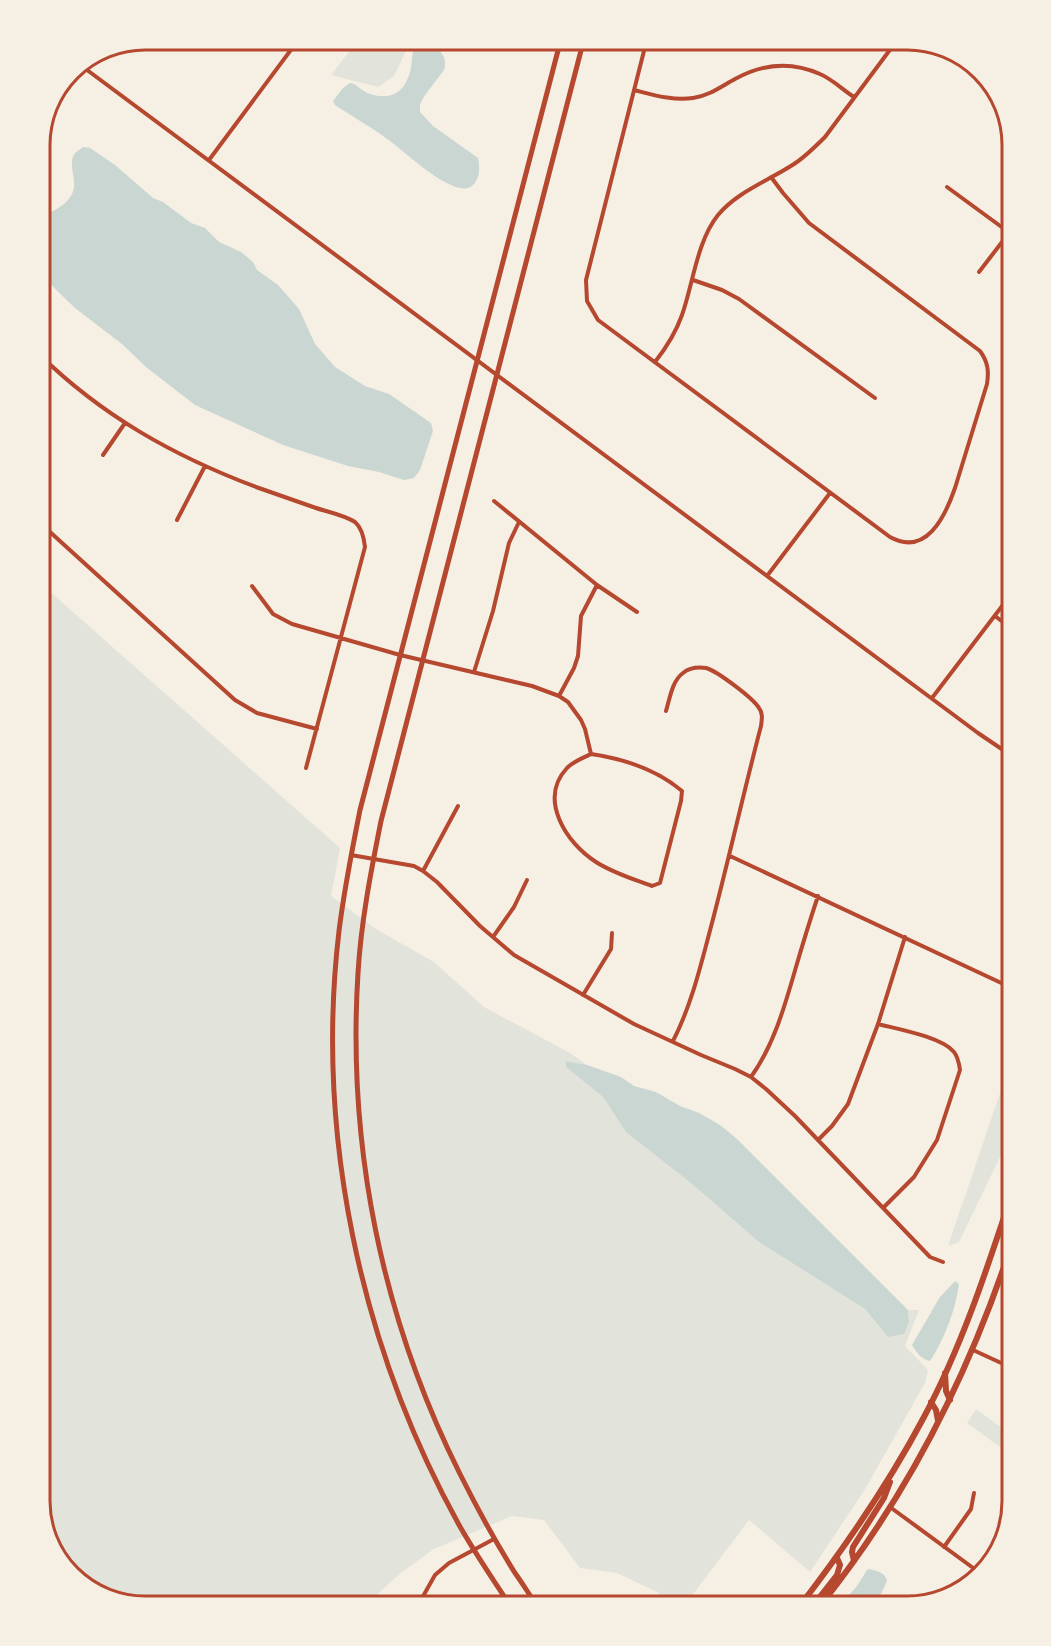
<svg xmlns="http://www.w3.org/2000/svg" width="1051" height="1646" viewBox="0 0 1051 1646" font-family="'Varela Round',sans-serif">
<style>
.green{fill:#e2e4dc}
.water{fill:#c9d6d2}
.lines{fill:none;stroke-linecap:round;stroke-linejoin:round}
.minor{stroke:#b5482f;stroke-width:4}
.secondary{stroke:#b5482f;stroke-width:5}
.primary{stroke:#b5482f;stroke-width:6}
.rim{fill:none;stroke:#b5482f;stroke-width:3}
</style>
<rect width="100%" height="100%" fill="#f6efe4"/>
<!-- green -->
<path class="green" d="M359,39H405L407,49L394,76L378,87L331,75Z
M39,582L340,848L331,896L376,929L434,962L484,1007L570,1053L587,1065L567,1061L566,1067L603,1097L626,1132L692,1184L759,1242L865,1309L888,1337L909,1322L908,1310H919L905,1346L928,1370L925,1383L864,1491L810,1572L749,1520L685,1605L682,1607H660L659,1593L617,1573L580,1568L544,1520L512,1516L434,1549L402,1572L363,1607H138L86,1589L50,1548L39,1501Z
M1012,1058V1123L1001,1155L959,1242L948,1246Z
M976,1409L1012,1435V1456L967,1423Z"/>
<!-- water -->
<path class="water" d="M424,42C437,47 449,55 444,70L425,95L420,104V112L433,126L478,158C480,168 480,178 473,185C457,202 404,151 390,141C373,128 353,117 335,105L333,101L343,88L350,83C358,84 362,92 370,94C393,101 406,91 411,68C412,60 412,53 415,45Z
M83,147L90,148L115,165L153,198L163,202L191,223L205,228L219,242L241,252L253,262L257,270L278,285L299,309L315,344L335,367L365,386L389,394L431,423L433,431L420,470L414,478L404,480L379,472L348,466L283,445L195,405L146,367L122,344L75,308L39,273V218C51,212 64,207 71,196C80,182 66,165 75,153C77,151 81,149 83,147Z
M566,1061L587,1065L621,1077L634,1086L656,1092L680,1106L699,1113L720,1125L736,1138L908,1310L909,1322L904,1334L888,1337L865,1309L759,1242L692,1184L626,1132L603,1097L566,1067Z
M955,1281L959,1284C955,1311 945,1338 930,1361C921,1359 916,1352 912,1345L940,1297Z
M869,1569C877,1571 885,1572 887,1581L875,1607H839L857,1586L867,1570Z"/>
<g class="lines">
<!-- minor -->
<path class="minor" d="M647,39L586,280L587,301L598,320L890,537C926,557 945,517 955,488L987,384C989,371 988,362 980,351L809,223L783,193L771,177
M79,64L978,733L1012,756
M634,90C654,95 673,101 693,98C709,96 722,86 735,79C762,64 791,61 820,74C832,79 843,90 854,97
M209,160L299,39
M947,187L1003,228H1012
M979,272L1012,229
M693,280L722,290L739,299L875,398
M39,354C102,416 174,456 256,487C276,494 296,501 316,508C328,512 344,515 355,522C362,528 364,538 365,547L306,768
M655,362C666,348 676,332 682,315C693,284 697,241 718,215C737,192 768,181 794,164C805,157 815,147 825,137L898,39
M39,377L49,364
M103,455L125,423
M494,501L597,585L637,612
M177,520L205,466
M39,522L235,700L257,713L317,729
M767,576L830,493
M252,586L273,614L292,624L400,655L532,686L559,696L568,702L581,720L585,729L591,754
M995,616L1012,629
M474,672L493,611L509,543L519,522
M559,696L574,668L578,656L581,616L597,585
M932,698L1012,593
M666,711C670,698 672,681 683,673C689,668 698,667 706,668C717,671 753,698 759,708C763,713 762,719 761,726C744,791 729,858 712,923C701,964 692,1004 673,1041
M591,754C625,759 656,769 682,791L681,801L660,883L652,886C633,879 613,873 596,862C566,843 538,799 567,768C574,761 583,758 591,754Z
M351,855L414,866L423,871L437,882L480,926L514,955L634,1024L701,1055L735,1069L751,1077L766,1089L795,1116L930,1257L943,1262
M730,856L1012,988
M423,871L458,806
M493,937L514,907L527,880
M583,995L611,949L612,933
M878,1024C897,1029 942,1037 954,1052C958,1057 959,1063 960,1070L937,1140L914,1177L883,1208
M751,1077C774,1045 785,1005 796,967C803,943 810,920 818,896
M818,1140L832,1126L848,1104L878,1024L905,937
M973,1350L1012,1368
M890,1507L980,1573
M944,1547L971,1509L974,1493
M417,1607L435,1575L449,1563L494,1539"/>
<!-- secondary -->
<path class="secondary" d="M511,1607C493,1579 474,1552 458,1523C360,1345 315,1133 339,931C344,890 352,850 360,810L561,39
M538,1607C530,1596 523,1584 515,1573C495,1541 477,1508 460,1474C382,1318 347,1147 358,973C361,922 371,871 381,821L584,39"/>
<!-- primary -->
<path class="primary" d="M945,1373L946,1391L950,1400
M931,1402L936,1410L938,1421
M854,1561L852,1552L853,1547L884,1498L890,1482
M799,1607C846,1546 888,1485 924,1417C962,1346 987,1269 1012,1193
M812,1607L837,1575L840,1565L837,1558
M819,1607C906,1499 969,1375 1012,1243"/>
</g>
<!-- crop -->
<path d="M0 0H1051V1646H0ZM145 50H907A95 95 0 0 1 1002 145V1501A95 95 0 0 1 907 1596H145A95 95 0 0 1 50 1501V145A95 95 0 0 1 145 50Z" fill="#f6efe4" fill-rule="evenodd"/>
<path class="rim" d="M145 50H907A95 95 0 0 1 1002 145V1501A95 95 0 0 1 907 1596H145A95 95 0 0 1 50 1501V145A95 95 0 0 1 145 50Z"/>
</svg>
